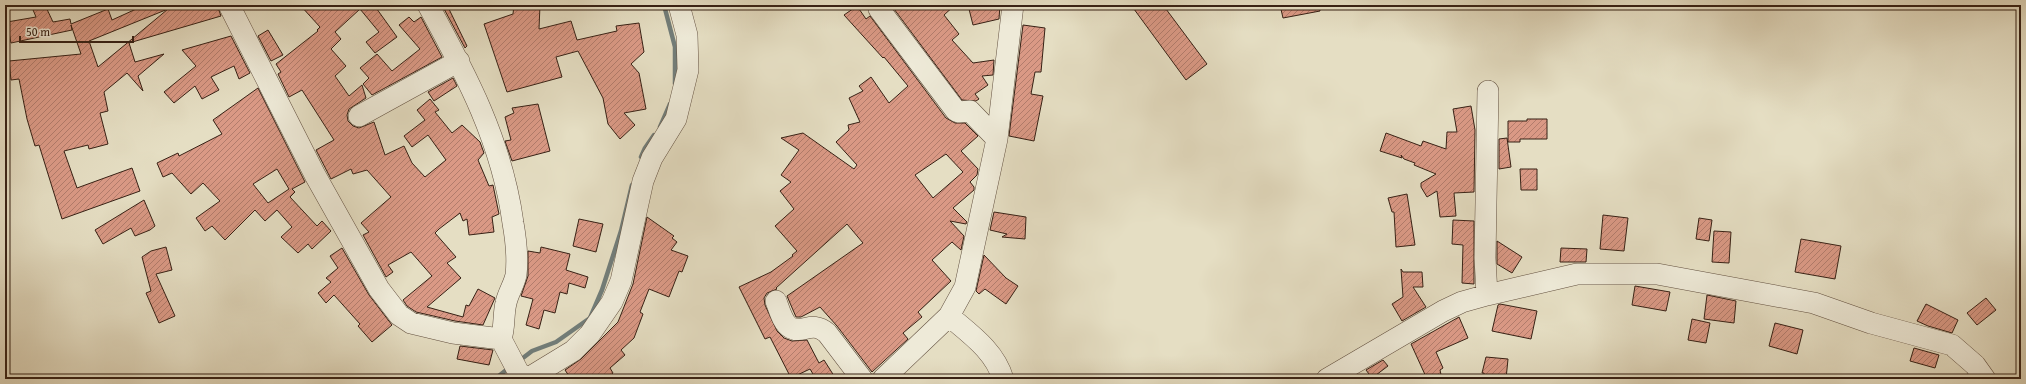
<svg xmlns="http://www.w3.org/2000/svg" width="2026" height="384" viewBox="0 0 2026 384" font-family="'Gentium Book Plus',serif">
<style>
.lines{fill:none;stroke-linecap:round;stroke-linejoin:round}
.stream{stroke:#727d79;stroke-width:4.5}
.building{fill:url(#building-hatch);stroke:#372115;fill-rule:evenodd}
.minor-casing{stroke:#625040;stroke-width:22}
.minor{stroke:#eeead8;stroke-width:21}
</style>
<defs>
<pattern id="building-hatch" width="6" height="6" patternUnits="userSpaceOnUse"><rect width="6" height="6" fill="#da9985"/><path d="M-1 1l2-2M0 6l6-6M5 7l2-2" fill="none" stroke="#b27c6c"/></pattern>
</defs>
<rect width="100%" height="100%" fill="#e5dec3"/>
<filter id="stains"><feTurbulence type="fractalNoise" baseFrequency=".005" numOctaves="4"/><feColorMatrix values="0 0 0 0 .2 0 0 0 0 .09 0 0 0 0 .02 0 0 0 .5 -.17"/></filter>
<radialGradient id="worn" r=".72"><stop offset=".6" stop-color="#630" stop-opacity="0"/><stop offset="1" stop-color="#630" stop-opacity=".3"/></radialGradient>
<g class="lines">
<!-- stream -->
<path class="stream" d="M664,5L675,47V84
M660,127L670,104
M641,157L645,148L654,135
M519,361L532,351L556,342L590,318L602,290L621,231L632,185
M495,379L510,367"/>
</g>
<!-- building -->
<path class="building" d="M31,5H45L53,22L70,19L71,24L108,9L112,20L145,5H217L221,16L129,43L135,62L164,54L138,76L143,91L127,73L104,92L108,111L100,113L108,144L89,149L88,145L64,151L77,188L132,168L140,191L62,219L39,145L35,146L27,119L19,79L11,80L9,61L81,54L71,25L72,30L11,43L7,22L36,17ZM168,9L126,44L98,67L89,41Z
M300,5H374L397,37L375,53L366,42L379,32L360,9L335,32L341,39L331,49L346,66L335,76L349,96L362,85L366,98L349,109L347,115L348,121L353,126L359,128L374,122L385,155L404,146L412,163L425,177L446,160L428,135L412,147L404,136L425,120L417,110L430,99L439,110L435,112L452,133L462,125L480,142L484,153L478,160L489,186L493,185L499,214L492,217L494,232L469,235L467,219L463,221L460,213L439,229L435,233L456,257L447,263L461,278L427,307L463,317L466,305L469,306L478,289L495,298L483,325L455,321L416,312L407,306L403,300L432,276L411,252L388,265L393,272L386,277L363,235L369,232L361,223L391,197L367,170L353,174L351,169L331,179L316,150L334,140L302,90L289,97L278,74L281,72L276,64L318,31L317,30L320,27Z
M447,5L467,46L465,48L443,7Z
M514,5H540L539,29L571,21L577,40L617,31L616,26L639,23L644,52L631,64L639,73L646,109L624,113L635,125L620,139L608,124L603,98L578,51L556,57L562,77L507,92L484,24L513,14Z
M891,5H955L944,15L959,34L952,40L973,63L994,60L993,75L982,76L988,85L975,94L979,99L976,101L962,100Z
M968,5H1000L999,19L973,25Z
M1131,5H1163L1207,64L1186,80Z
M1280,5H1319L1320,11L1283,18Z
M857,6L866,19L870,16L946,118L955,123H965L978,136L961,151L978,169L977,175L970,182L974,187V190L953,208L967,222L966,224L950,221L964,236L961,250L952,242L932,260L951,281L918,312L922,317L903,333L908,339L872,372L837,326L820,307L801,317H796L787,296L863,243L847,224L776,288L777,289L767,293L764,298L765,305L777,331L784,338L792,341L807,340L819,363L824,360L836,379H816L810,369L791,378L770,337L765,339L739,287L771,272L793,256L792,255L797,251L775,226L794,209L780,191L791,182L781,175L799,150L781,138L803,133L854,169L857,165L836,142L849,130L848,125L860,122L849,98L863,91L859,86L871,77L889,103L908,86L884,57L883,58L844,15ZM946,154L963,172L933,198L915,175Z
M409,17L414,22L421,17L442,57L372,95L363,84L369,78L360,68L377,54L392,71L420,49L399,25Z
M1023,25L1045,28L1041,72H1035L1031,94L1043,96L1034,141L1009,136Z
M268,30L283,55L271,61L258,36Z
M231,36L250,73L239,79L234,66L211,77L219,90L202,99L195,86L174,103L164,92L196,66L182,50Z
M453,78L457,86L434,101L428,92Z
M258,88L305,182L292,189L295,192L290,197L317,226L322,221L331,231L312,249L308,244L298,253L281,237L292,227L277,210L265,221L255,210L225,240L212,226L205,231L196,218L220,201L203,183L191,194L172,173L163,177L157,163L178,153L179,156L222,134L213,120ZM277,169L289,189L268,203L253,184Z
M538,104L550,151L512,161L505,141L511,140L505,117L514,113L512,108Z
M1471,106L1475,130L1474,192L1454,193L1456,216L1440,217L1437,191L1427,197L1421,187V183L1436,174L1414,165L1415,163L1404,159L1401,155L1402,158L1380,151L1386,133L1421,146L1423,141L1446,149L1447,132H1457L1453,109Z
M1527,119H1547V139H1520V142H1508V121H1527Z
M1507,138L1511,167L1499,169V139Z
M1520,169H1537V190H1521Z
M1407,194L1415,245L1396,247L1394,212H1392L1388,198Z
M144,200L155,226L150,230L135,236L131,228L103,244L95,230Z
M994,212L1026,217L1025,239L1002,237L1007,234L990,230Z
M1603,215L1628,218L1624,251L1600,249Z
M647,217L674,236L672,238L677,242L671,250L688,256L682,272L679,271L669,297L649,289L640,312L643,314L634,338L621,350L625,355L610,368L613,373L606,379H571L565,370L581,359L618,322L633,284Z
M1699,218L1712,220L1709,241L1696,239Z
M579,219L603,224L596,252L573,246Z
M1453,220L1474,221V284L1462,283L1463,245L1452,244Z
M1714,231L1731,232L1729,263L1712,262Z
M1801,239L1841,246L1835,279L1795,272Z
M1497,241L1522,257L1512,273L1497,264Z
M166,247L172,270L156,274L175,316L159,323L146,293L151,291L142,257L151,251Z
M541,247L570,254L566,270L588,277L585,288L569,283L567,294L560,292L555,313L544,310L539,329L526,325L533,299L521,296L528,276V251L540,253Z
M342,248L369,295L392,325L372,342L358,326L360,324L334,295L326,303L318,293L331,282L326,278L338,268L330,256Z
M1561,248L1587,249L1586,262H1560Z
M984,255L1006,278L1018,286L1006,304L985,289L979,294L976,291Z
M1401,269L1403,272H1422L1423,287H1413L1426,307L1402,321L1392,304L1403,297Z
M1635,286L1670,292L1666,311L1632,305Z
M1707,295L1736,301L1734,323L1704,319Z
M1986,298L1996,310L1977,325L1967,313Z
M1500,304L1537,311L1531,339L1492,331L1498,305Z
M1926,304L1958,320L1952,333L1928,326L1917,321Z
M1459,317L1468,338L1436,352L1443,368L1440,370L1442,379H1427L1411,344Z
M1692,319L1710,323L1706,343L1688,340Z
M1775,323L1803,330L1797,354L1769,346Z
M460,346L493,350L489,365L457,359Z
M1914,348L1939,355L1935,368L1910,361Z
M1486,357L1508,359L1506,379H1484V373H1482Z
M1383,360L1388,366L1372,378L1366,370Z"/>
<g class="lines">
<!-- minor casing -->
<g class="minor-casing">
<path id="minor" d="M229,5L315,175L379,289L399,315L411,323L453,333L501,339
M428,5C467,76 502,142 513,223C516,240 518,258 516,275C514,285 508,293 506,303C503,315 505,327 501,339L522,379
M879,9L956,111L959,112L970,111L997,139
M359,116L459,61
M1487,295L1485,258L1488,91
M776,301C779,309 783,324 791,328C803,334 812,320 827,333L862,379
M949,316C970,334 995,351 1003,379
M527,379L573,351L590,334L612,302L621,281L643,181L652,158L676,119L688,70L687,35L679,5
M883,379L949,316L965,287L997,139L1013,5
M1327,379L1443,311L1462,302L1487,295L1577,274H1657L1814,303L1871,323L1952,345L1975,365L1985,379"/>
</g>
<!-- minor -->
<use href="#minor" class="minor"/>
</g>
<!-- margin -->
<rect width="2026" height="384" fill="none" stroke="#e5dec3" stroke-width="20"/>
<rect x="6" y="6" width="2014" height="372" fill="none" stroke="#372115" stroke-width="2"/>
<rect x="10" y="10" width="2006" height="364" fill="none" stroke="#372115"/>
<!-- scale -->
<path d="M20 36v6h113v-6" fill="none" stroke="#372115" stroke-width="2"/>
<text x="26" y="36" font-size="12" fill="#372115" stroke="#eeead8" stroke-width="3" paint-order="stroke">50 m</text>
<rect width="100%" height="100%" filter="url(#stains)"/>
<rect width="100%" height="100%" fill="url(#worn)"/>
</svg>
